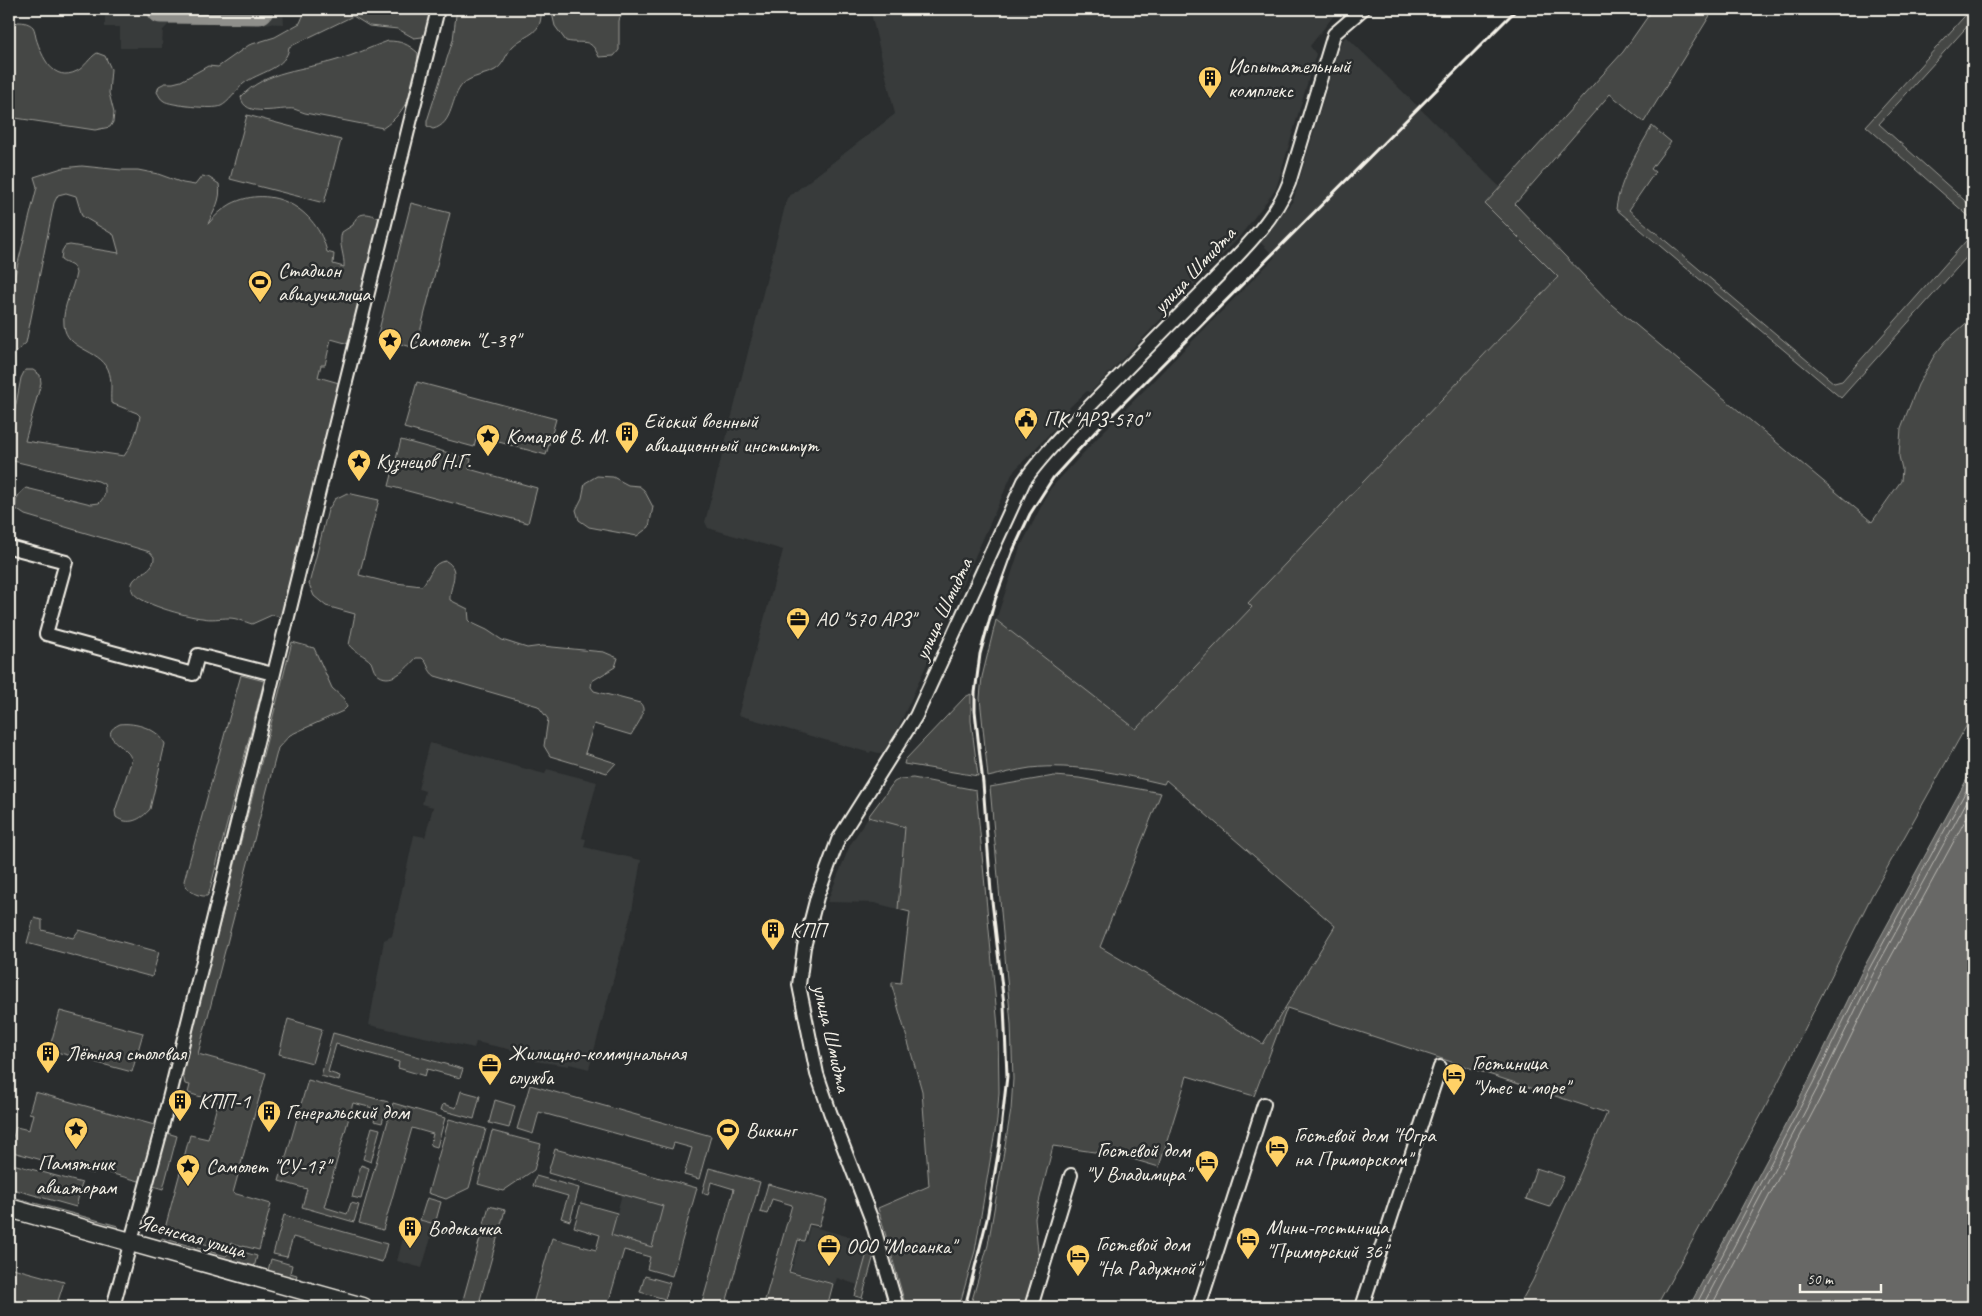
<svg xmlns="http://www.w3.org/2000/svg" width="1982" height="1316" viewBox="0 0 1982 1316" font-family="Caveat,sans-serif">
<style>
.built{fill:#373a3a}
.green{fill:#444645;stroke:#9c9c96}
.water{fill:#676866;stroke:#9f9f9a}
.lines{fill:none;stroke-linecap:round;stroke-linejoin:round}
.shore{stroke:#bcbab4;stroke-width:1}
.taxiway{stroke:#8f8f8b;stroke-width:29}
.street-casing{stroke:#f4f1e8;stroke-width:16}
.secondary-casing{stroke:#f4f1e8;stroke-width:21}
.street{stroke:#2a2d2e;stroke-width:12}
.secondary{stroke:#2a2d2e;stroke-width:18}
.rail{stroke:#f4f1e8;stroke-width:3}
.labels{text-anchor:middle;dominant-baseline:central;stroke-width:5;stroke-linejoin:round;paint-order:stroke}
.poi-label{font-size:21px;fill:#f4f1e8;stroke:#2a2d2e;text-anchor:start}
.street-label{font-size:21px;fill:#f4f1e8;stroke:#2a2d2e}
</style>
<rect width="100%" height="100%" fill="#2a2d2e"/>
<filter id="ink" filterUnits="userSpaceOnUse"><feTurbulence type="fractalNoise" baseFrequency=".02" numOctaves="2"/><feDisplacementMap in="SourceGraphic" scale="10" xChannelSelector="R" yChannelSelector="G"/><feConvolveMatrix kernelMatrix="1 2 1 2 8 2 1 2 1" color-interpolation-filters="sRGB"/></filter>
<g filter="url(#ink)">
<!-- built -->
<path class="built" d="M105,9H283L284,24L172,21L163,30L162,48H120V27H105Z
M870,9H1339L1310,46L1316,54L1276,189L1237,240L1090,393L1087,391L1070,407L1054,425L1056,427L1013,472L886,755L871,751L870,753L738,715L783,550L708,528L705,522L787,198L895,114Z
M1346,36L1500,187L1485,204L1558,277L1248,603L1252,607L1136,730L996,620L1020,548L1050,489L1101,434L1275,257L1258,240L1293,201L1340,44Z
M430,743L545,774L547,769L597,782L582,838L586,839L584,847L641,860L632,911L589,1069L569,1064V1066L534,1061L535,1055L476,1042L474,1048L369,1025L384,940L392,936L414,835L425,837L433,807L422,804L425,791L418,789Z
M868,817L905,827L898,909L874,903L827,902L850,845Z
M622,1194L663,1206L652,1247L611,1235Z
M420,1220L435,1224L422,1268L397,1261L406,1227Z
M810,1226L868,1242L870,1245L858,1285L837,1278L835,1284L791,1271L800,1241L806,1242Z"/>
<!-- green -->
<path class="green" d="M306,9H432L426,33L422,37L414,38L398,29L369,26L353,16L289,47C287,69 258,72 243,84C237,90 228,103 221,106C214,110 169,105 164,101C160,99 159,95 157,92L159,86L165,83H173L181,81L208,66L218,67L249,45L275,37L300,23Z
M459,9H541C543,35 527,33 513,46C506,53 504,65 495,70C486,75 471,76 463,84C450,97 454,124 433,129L427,126V121L453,40L456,15Z
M551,9H629L620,17L619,21V50L614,56L599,57C590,36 584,45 566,41L555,26Z
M1653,9H1714L1644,122L1610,94L1515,204L1612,305L1872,522L1901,481L1902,469L1899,456L1901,428L1918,385L1934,356L1946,341L1973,317V714L1872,895L1764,1110L1656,1307H1518L1533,1280L1607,1113L1287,1008L1254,1096L1187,1076L1159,1167L1122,1156L1053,1146L1035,1218L1039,1263L1026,1307H970L988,1245L1011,1110L1013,1079L1011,1024L990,787L1054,776L1079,778L1161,793L1100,947L1263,1044L1335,926L1166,780L1164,784C1121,774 1075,763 1030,768C1016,770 1002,774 988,777L980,698L982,677L996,620L1136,729L1252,607L1248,603L1558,277L1485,204L1623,52Z
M1971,9H1973V20L1879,124L1973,208V220L1866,126Z
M18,22C24,22 29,23 33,27C35,30 35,34 36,38C42,57 53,83 77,71C85,67 89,58 97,53L105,56L111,69L109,93L114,113L113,122L110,127L95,130L9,117V28Z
M388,41C401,41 408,44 418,53C416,83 409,111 383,128L305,113C301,112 298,110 294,109C281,107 244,119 241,97C265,70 305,70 337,60C355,55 371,47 388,41Z
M247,115L341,140L324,203L230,179Z
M1652,126L1671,142L1651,169L1655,172L1629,210L1834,383L1842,381L1973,233V250L1841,398L1616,209C1620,178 1637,153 1652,126Z
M82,166L121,170H138L158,174L183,183L195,185L202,176L208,177L219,184C222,200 214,210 208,224C215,216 222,209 231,204C272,183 317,209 327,252L334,254L333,264L344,267C345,255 338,245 342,232L353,225C357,211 369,212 380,219L349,344L331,339L325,365H321L318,377L339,383L281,617L272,615L252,624C245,622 237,618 229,618C220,618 211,620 202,618C189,617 134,603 132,590C128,573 155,574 154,557L150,552L25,515L16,509C15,499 18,494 26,488L91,504L99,503C105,497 106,493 104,484L98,481L9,460V430L12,425L21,378L25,370H33L40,375L41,383L25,441L124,456C132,445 138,429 140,416L137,413L111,403C110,391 113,381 108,369C99,349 66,350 64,325C62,306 73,291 76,273C74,263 67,265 61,260L62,251L65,246L70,245L119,253L114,235L82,216L76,196L66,193L58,195L54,203L26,343L11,356L9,364V299L37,187L34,177L62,168Z
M411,203L450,213L416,348L377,338Z
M417,382L556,419L546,455L477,436L474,447L404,428Z
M401,440L471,459L469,469L537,488L528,523L389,486Z
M597,476L613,477L628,485L639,486L644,490L653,507L649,527L637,536L589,527L579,520L576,510L582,498L585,483Z
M347,493L379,500L359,575L387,582L422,586C431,576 431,562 446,561C462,570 449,586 450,600L468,609L469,620L472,623L487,630L502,640L527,648L542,646L604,652L618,658L615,667L592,681L591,687L594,691L640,703C649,711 636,726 631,735L594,724L585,753L616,763L607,773L550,756L544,746L548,719L538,706L435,676C427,671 429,663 422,658H416C407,668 390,687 376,673C373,670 373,666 371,662C365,655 354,652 349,645L355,614L326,606L314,596L309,584L328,510L335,499Z
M292,642L314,648L332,688L344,699L347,707L343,711L290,735L278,748L198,1054L266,1073L233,1193L271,1204L259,1250L231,1243L225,1250L164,1232L190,1135L208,1139L218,1102L188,1093L190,1085L185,1084L182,1071Z
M241,675L264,681L209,893L207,896C197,897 186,890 184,881Z
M971,694V721L978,776L904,764L905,760L965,697Z
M120,724C135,722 159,729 165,744L150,809C141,820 128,826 116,817L115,811L132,759C130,757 129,753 127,752C120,744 98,734 120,724Z
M913,778L976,790L998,1027L999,1092L997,1120L975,1251L959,1307H906L878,1208L929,1186L922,1091L892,986V982L901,983L910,912L898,909L905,827L868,817L894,782L900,779Z
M34,918L42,920V930L73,938L79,930L159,952L152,977L27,943Z
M60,1011L143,1033L132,1072L49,1050Z
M288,1019L322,1029L312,1063L279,1054Z
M333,1033L463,1069L460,1078L427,1069L425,1076L398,1068L399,1062L336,1044L328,1072L340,1076L339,1081L321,1076Z
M308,1080L388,1102L382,1123L374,1121L377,1109L353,1103L324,1207L347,1214L351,1203L359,1205L354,1222L302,1207L307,1189L279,1181Z
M530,1085L711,1136L699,1179L684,1175L692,1148L674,1143L672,1149L539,1112L533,1134L517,1129Z
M461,1091L480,1096L474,1119L441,1110L443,1104L456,1108Z
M35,1092L158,1126L143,1182L94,1169L93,1174L9,1151L16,1127L29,1130L33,1114L29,1113Z
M495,1100L515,1106L509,1128L489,1123Z
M393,1103L445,1118L437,1147L430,1145L433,1134L412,1128L383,1230L359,1223Z
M449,1119L486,1129L469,1188L446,1199L428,1193Z
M372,1127L380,1129L371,1162L363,1159Z
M492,1131L541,1144L534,1170L503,1191L478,1184Z
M167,1133L177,1136L163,1189L153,1186Z
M555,1149L697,1188L672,1276L647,1269L650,1257L624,1250L607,1307H532L552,1238L596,1250L600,1235L574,1227L581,1203L617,1213L611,1235L652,1247L663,1206L548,1173Z
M9,1163L82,1183L76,1207L9,1188Z
M361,1165L369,1168L361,1199L352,1197Z
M709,1168L760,1182L725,1307H701L734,1189L711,1182L708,1195L702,1193Z
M1536,1168L1564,1177L1550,1207L1526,1199Z
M536,1176L579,1188L570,1221L561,1218L568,1196L533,1186Z
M768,1184L827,1200L819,1226L809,1224L804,1241L798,1240L789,1272L833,1284L827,1307H763L792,1205L772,1199L767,1214L760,1212Z
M9,1196L118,1226L116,1235L9,1205Z
M427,1198L441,1202L435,1224L420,1220Z
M489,1206L505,1210L478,1307H461Z
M284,1215L387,1244L382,1262L293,1237L287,1257L273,1254Z
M162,1238L226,1256L233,1249L257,1256L253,1271L160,1246Z
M867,1253L874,1255L862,1298L855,1296Z
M271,1259L292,1265L290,1273L297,1275L295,1282L267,1274Z
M9,1267L64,1282L56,1307H9Z
M645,1276L670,1283L665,1299L640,1292Z"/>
<!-- water -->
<path class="water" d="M1973,768V1307H1689L1809,1080L1863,969Z"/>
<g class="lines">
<!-- shore -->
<path class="shore" d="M1695,1307L1813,1083L1868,971L1973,778
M1702,1307L1819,1085L1873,974L1973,790
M1711,1307L1825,1089L1880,977L1973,806"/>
<!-- taxiway -->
<path class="taxiway" d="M161,9L259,10V9"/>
<!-- street casing -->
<g class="street-casing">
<path id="street" d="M9,547L66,562L46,634L193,674L198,655L273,674
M113,1307L162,1127L438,9
M897,1307L871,1218L830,1112L817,1074L799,985L804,947L817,897L838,840L916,716L1024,481C1041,456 1064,434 1084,412C1125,370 1166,329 1207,287C1236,257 1274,222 1289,183L1334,34L1363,9
M1031,1307L1071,1175
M1199,1307L1264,1104
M1362,1307L1440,1067"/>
</g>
<!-- secondary casing -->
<g class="secondary-casing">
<path id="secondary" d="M9,1208L363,1307"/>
</g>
<!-- street -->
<use href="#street" class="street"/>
<!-- secondary -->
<use href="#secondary" class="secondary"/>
<!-- rail -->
<path class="rail" d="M965,1307L987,1219L999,1148L1007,1076L1004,1005L991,892L983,783L975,711V693L980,654L995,600L1012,553L1030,514L1053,478L1097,430L1517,9"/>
</g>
</g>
<!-- icons -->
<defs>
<g id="building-pin" transform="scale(1.25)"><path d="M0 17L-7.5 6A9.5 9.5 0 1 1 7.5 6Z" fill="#ffd166" stroke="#2a2d2e"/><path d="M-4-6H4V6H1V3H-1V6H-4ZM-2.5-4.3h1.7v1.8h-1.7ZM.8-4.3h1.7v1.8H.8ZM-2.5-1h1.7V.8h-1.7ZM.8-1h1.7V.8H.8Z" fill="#111"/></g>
<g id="stadium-pin" transform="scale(1.25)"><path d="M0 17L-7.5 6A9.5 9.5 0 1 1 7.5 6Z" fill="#ffd166" stroke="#2a2d2e"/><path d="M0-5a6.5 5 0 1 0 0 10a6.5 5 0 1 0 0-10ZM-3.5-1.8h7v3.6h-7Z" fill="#111"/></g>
<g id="sight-pin" transform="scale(1.25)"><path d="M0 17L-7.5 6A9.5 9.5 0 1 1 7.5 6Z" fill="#ffd166" stroke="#2a2d2e"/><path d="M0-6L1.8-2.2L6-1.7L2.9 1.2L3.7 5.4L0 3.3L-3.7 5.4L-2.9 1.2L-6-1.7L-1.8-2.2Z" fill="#111"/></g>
<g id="civic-pin" transform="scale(1.25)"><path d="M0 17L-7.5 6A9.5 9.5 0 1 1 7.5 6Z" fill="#ffd166" stroke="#2a2d2e"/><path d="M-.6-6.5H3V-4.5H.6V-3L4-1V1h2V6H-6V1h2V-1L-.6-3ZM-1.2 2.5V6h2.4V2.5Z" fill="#111"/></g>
<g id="office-pin" transform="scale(1.25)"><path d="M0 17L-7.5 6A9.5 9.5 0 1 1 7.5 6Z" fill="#ffd166" stroke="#2a2d2e"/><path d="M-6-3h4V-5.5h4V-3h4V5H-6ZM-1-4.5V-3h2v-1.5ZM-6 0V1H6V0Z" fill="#111"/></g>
<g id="hotel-pin" transform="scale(1.25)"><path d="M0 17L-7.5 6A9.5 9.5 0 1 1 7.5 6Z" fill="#ffd166" stroke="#2a2d2e"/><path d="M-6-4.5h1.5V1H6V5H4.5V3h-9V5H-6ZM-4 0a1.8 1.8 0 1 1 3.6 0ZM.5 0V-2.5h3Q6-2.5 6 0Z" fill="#111"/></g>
</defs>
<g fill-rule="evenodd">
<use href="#building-pin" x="1210" y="78"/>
<use href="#stadium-pin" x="260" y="282"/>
<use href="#sight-pin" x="390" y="340"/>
<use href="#civic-pin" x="1026" y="419"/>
<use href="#building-pin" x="627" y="433"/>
<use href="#sight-pin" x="488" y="436"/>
<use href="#sight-pin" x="359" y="461"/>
<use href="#office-pin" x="798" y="619"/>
<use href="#building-pin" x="773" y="930"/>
<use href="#building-pin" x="48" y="1053"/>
<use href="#office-pin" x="490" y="1065"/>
<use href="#hotel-pin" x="1454" y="1075"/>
<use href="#building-pin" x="180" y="1101"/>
<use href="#building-pin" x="269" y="1112"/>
<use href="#sight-pin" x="76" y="1129"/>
<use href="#stadium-pin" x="728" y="1130"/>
<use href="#hotel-pin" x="1277" y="1147"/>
<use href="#hotel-pin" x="1207" y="1162"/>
<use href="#sight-pin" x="188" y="1166"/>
<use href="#building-pin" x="410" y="1228"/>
<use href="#hotel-pin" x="1248" y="1239"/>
<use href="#office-pin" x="829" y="1246"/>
<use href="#hotel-pin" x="1078" y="1256"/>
</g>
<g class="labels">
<!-- poi labels -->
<g class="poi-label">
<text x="1228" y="66">Испытательный<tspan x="1228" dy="24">комплекс</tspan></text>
<text x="278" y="270">Стадион<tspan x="278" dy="24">авиаучилища</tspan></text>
<text x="408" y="340">Самолет "L-39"</text>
<text x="1044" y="419">ПК "АРЗ-570"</text>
<text x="644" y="421">Ейский военный<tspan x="644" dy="24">авиационный институт</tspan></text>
<text x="506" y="436">Комаров В. М.</text>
<text x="376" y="461">Кузнецов Н.Г.</text>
<text x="816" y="619">АО "570 АРЗ"</text>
<text x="790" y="930">КПП</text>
<text x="66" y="1053">Лётная столовая</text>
<text x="508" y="1053">Жилищно-коммунальная<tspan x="508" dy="24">служба</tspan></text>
<text x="1472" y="1063">Гостиница<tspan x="1472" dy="24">"Утес и море"</tspan></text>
<text x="198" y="1101">КПП-1</text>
<text x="286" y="1112">Генеральский дом</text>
<text x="746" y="1130">Викинг</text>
<text x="1294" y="1135">Гостевой дом "Югра<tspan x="1294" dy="24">на Приморском"</tspan></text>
<text x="1190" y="1150" text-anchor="end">Гостевой дом<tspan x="1190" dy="24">"У Владимира"</tspan></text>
<text x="76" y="1163" text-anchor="middle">Памятник<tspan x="76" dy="24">авиаторам</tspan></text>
<text x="206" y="1166">Самолет "СУ-17"</text>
<text x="1266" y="1227">Мини-гостиница<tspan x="1266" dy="24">"Приморский 36"</tspan></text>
<text x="428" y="1228">Водокачка</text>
<text x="1096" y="1244">Гостевой дом<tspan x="1096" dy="24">"На Радужной"</tspan></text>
<text x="846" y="1246">ООО "Мосанка"</text>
</g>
<!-- street labels -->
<g class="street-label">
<text transform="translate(1194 270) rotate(-47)">улица Шмидта</text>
<text transform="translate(943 609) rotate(-65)">улица Шмидта</text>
<text transform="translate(832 1038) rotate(77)">улица Шмидта</text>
<text transform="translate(192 1236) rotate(16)">Ясенская улица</text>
</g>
</g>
<!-- margin -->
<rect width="1982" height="1316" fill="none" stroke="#2a2d2e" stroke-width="30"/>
<rect x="15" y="15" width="1952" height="1286" fill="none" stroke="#f4f1e8" stroke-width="2" filter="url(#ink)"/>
<!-- scale -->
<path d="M1800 1284v8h81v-8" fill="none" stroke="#f4f1e8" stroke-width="2.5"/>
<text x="1807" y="1284" font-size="15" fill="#f4f1e8" stroke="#2a2d2e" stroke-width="4" paint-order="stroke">50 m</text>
</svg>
